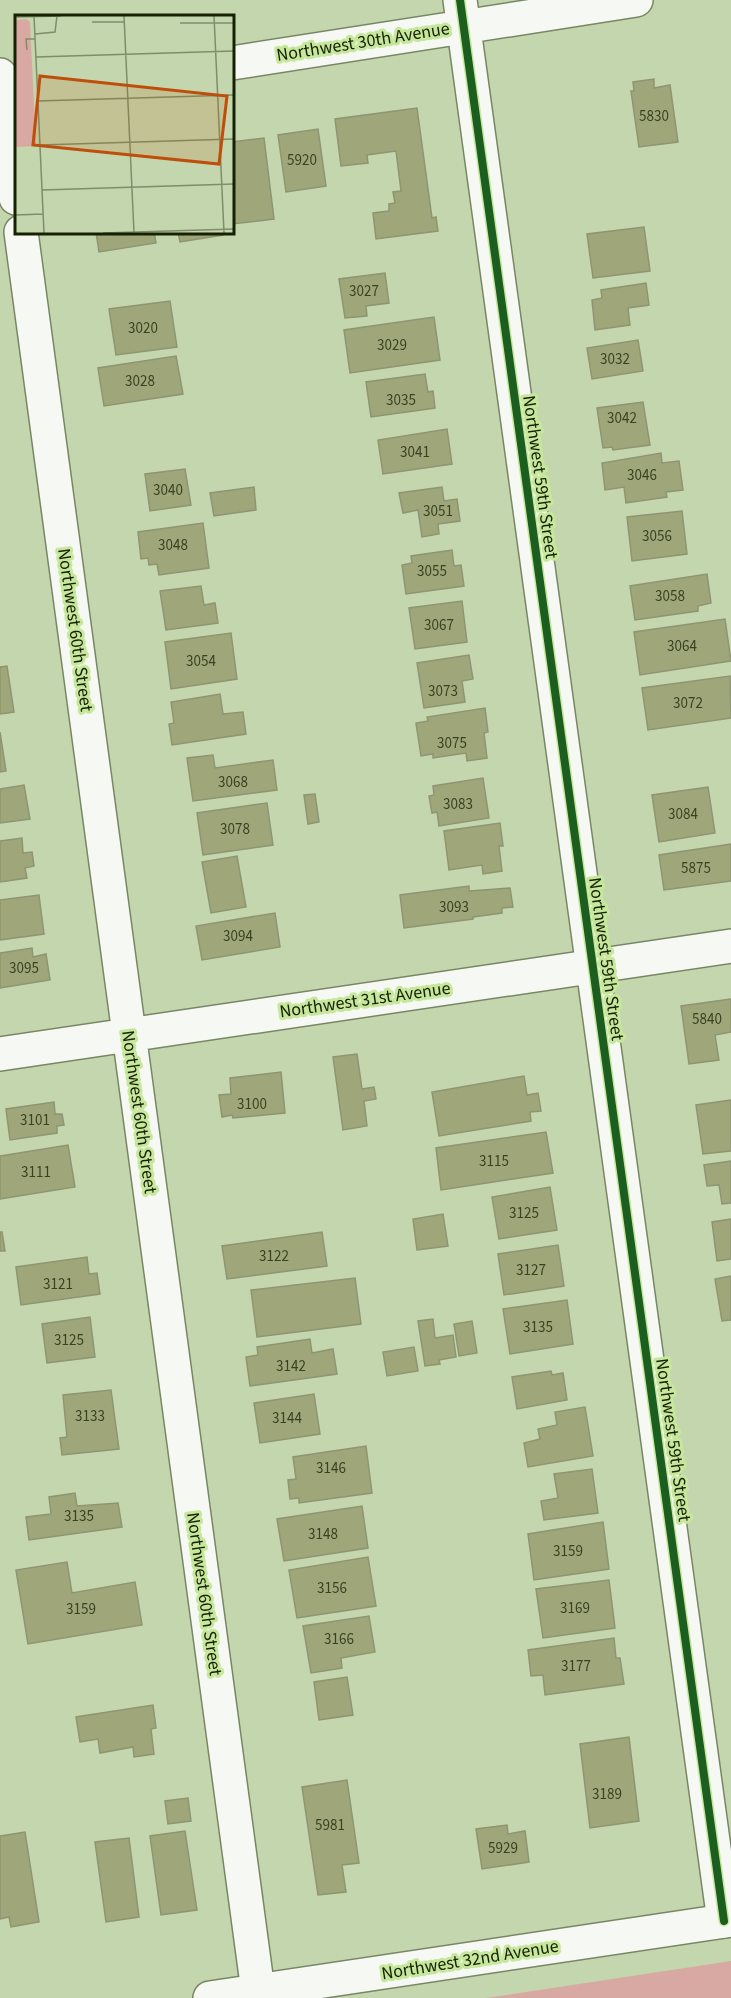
<svg xmlns="http://www.w3.org/2000/svg" width="731" height="1998" viewBox="0 0 731 1998" font-family="'Source Sans 3',sans-serif">
<style>
.green{fill:#d8a9a2}
.building{fill:#9fa679;stroke:#8e9572;stroke-width:1.5}
.lines{fill:none;stroke-linecap:round;stroke-linejoin:round}
.minor-casing{stroke:#798666;stroke-width:36}
.major-casing{stroke:#798666;stroke-width:36}
.minor{stroke:#f6f9f3;stroke-width:33}
.major{stroke:#f6f9f3;stroke-width:33}
.cycleway-casing{stroke:#c7e79c;stroke-width:11}
.cycleway{stroke:#1b5e20;stroke-width:8}
.labels{text-anchor:middle;dominant-baseline:central;stroke-width:6;stroke-linejoin:round;paint-order:stroke}
.number-label{font-size:15px;fill:#384221}
.street-label{font-size:18px;fill:#162104;stroke:#c7e79c}
.inset-road{fill:none;stroke:#7e8e69;stroke-width:1.5}
.view{fill:#be4e0a;fill-opacity:0.15;stroke:#be4e0a;stroke-width:3}
.inset-edge{fill:none;stroke:#162104;stroke-width:3}
</style>
<rect width="100%" height="100%" fill="#c4d6ad"/>
<!-- green -->
<path class="green" d="M731,1961V1998H486Z"/>
<!-- building -->
<path class="building" d="M654,79V88L670,85L678,142L639,147L631,91H634L633,82Z
M417,108L432,218L436,217L438,231L376,239L373,213L389,211V204L395,203L393,192L401,191L396,151L367,155L368,163L341,166L335,119Z
M318,129L326,186L286,192L278,135Z
M264,138L274,219L232,224V142Z
M644,227L650,271L593,278L587,234Z
M96,232H154L156,243L99,252Z
M178,232H223V235L180,242Z
M385,273L389,303L366,306L367,316L345,318L339,279Z
M646,283L649,305L628,308L630,325L595,330L592,300L602,298L601,290Z
M170,301L177,347L116,355L109,309Z
M434,317L440,360L350,373L344,330Z
M638,340L643,371L592,379L587,348Z
M176,356L183,394L104,406L98,368Z
M425,374L428,392L433,391L435,408L371,417L366,382Z
M643,402L650,445L613,450L612,447L603,448L597,408Z
M447,429L452,464L383,474L378,440Z
M661,453L662,463L679,461L683,490L666,492L667,497L626,503L624,487L605,490L602,463Z
M185,469L191,505L150,511L145,474Z
M254,487L256,510L214,516L210,493Z
M442,487L444,501L457,499L460,521L438,524L439,534L422,537L418,510L403,513L399,493Z
M682,511L687,554L632,561L627,517Z
M203,523L209,568L159,575L157,564L149,565L148,558L141,559L138,532Z
M452,550L454,566L461,565L464,586L406,594L402,565L412,563L411,556Z
M707,574L711,603L698,606V611L635,620L630,586Z
M201,586L204,605L215,603L218,623L166,630L160,591Z
M462,601L467,642L415,649L409,608Z
M725,619L731,661L640,675L634,632Z
M231,633L237,679L171,689L165,642Z
M469,655L473,679L462,681L465,702L424,708L417,663Z
M7,666L14,712L0,714V667Z
M730,676L731,718L648,730L642,688Z
M220,694L223,714L243,712L246,734L172,745L169,724L174,723L171,702Z
M485,708L488,732L484,733L487,758L467,761L466,753L433,758V754L421,756L416,723L428,721L427,717Z
M0,732L6,771L0,772Z
M213,755L215,768L273,760L277,790L193,801L187,758Z
M483,778L489,818L439,826L437,812L432,813L429,796L434,795L433,786Z
M24,785L30,819L0,823V789Z
M708,787L715,833L659,842L652,795Z
M315,794L319,822L308,824L304,795Z
M267,803L273,845L203,855L197,813Z
M500,823L503,846H499L502,871L483,874L482,865L449,870L444,831Z
M22,838L23,853L32,852L34,866L25,868L27,878L0,882V841Z
M731,844V881L664,890L659,855Z
M237,856L246,907L211,913L202,862Z
M469,886V891L510,888L513,907L502,908V913L473,917V919L404,928L400,895Z
M39,895L44,934L0,940V900Z
M275,913L280,947L202,960L196,926Z
M32,948L33,957L46,954L50,980L0,988V953Z
M731,999V1032L715,1035L719,1060L689,1064L681,1006Z
M357,1054L362,1089L374,1087L376,1099L364,1101L367,1126L343,1130L333,1057Z
M281,1072L285,1113L233,1118L232,1115L222,1117L219,1095L231,1094L230,1078Z
M524,1076L527,1095L538,1093L541,1111L530,1112L531,1121L439,1136L432,1092Z
M731,1100V1151L703,1154L696,1105Z
M54,1102L55,1114H62L64,1125L57,1126V1133L10,1140L6,1109Z
M546,1132L553,1173L441,1190L436,1148Z
M68,1145L75,1187L0,1199V1156Z
M731,1161V1203L722,1204L719,1185L707,1186L704,1165Z
M550,1187L557,1230L499,1239L492,1197Z
M443,1214L448,1246L417,1250L413,1219Z
M731,1219V1259L717,1261L712,1222Z
M0,1232H2L5,1251H0Z
M322,1232L327,1266L227,1279L222,1246Z
M558,1245L564,1286L504,1295L498,1254Z
M87,1257L89,1274L97,1273L100,1294L21,1305L16,1267Z
M731,1276V1320L722,1321L715,1279Z
M355,1278L361,1324L257,1337L251,1290Z
M567,1300L573,1344L510,1354L503,1309Z
M90,1317L95,1357L47,1363L42,1324Z
M433,1319L435,1338L453,1335L456,1357L439,1360L440,1364L425,1366L418,1321Z
M472,1321L477,1353L459,1356L454,1324Z
M310,1339L312,1353L333,1349L337,1374L250,1386L246,1357L258,1355L257,1347Z
M414,1347L418,1371L387,1376L383,1352Z
M551,1371L552,1375L563,1373L567,1400L517,1409L512,1377Z
M111,1390L119,1449L62,1455L60,1438L67,1437L63,1395Z
M314,1394L320,1434L260,1443L254,1403Z
M585,1407L593,1456L528,1467L524,1443L540,1439L538,1429L557,1425L555,1412Z
M366,1446L372,1493L299,1503V1498L290,1499L288,1480L296,1479L293,1457Z
M592,1469L598,1513L544,1520L541,1501L558,1498L554,1474Z
M75,1493L77,1506L118,1503L122,1527L29,1540L26,1517L51,1514L49,1497Z
M362,1506L368,1548L284,1561L277,1519Z
M603,1522L609,1569L534,1580L528,1534Z
M368,1557L376,1606L297,1618L289,1570Z
M67,1562L72,1593L135,1582L142,1625L28,1644L16,1570Z
M609,1580L615,1628L543,1638L536,1589Z
M369,1616L375,1652L341,1658L342,1668L311,1673L303,1626Z
M614,1638L616,1658H620L624,1684L545,1695L543,1675L531,1676L528,1650Z
M347,1677L353,1715L319,1720L314,1682Z
M153,1705L156,1728L151,1729L154,1754L134,1757L133,1747L100,1753L98,1739L80,1742L76,1717Z
M629,1737L639,1821L590,1828L580,1744Z
M347,1780L359,1863L342,1865L346,1892L318,1895L302,1787Z
M188,1798L191,1821L168,1824L165,1801Z
M507,1825L508,1834L525,1831L529,1862L482,1869L476,1829Z
M185,1831L197,1910L161,1915L150,1836Z
M25,1832L39,1922L11,1927L9,1917L0,1919V1836Z
M129,1838L139,1917L106,1922L95,1842Z"/>
<g class="lines">
<!-- minor casing -->
<g class="minor-casing">
<path id="minor" d="M460,0L724,1921
M232,63L636,0
M0,75L16,198
M21,232L258,1991
M0,1054L731,946"/>
</g>
<!-- major casing -->
<g class="major-casing">
<path id="major" d="M210,1998L731,1920"/>
</g>
<!-- minor -->
<use href="#minor" class="minor"/>
<!-- major -->
<use href="#major" class="major"/>
<!-- cycleway casing -->
<g class="cycleway-casing">
<path id="cycleway" d="M460,0L724,1921"/>
</g>
<!-- cycleway -->
<use href="#cycleway" class="cycleway"/>
</g>
<g class="labels">
<!-- number labels -->
<g class="number-label">
<text x="654" y="116">5830</text>
<text x="302" y="160">5920</text>
<text x="364" y="291">3027</text>
<text x="143" y="328">3020</text>
<text x="392" y="345">3029</text>
<text x="615" y="359">3032</text>
<text x="140" y="381">3028</text>
<text x="401" y="400">3035</text>
<text x="622" y="418">3042</text>
<text x="415" y="452">3041</text>
<text x="642" y="475">3046</text>
<text x="168" y="490">3040</text>
<text x="438" y="511">3051</text>
<text x="657" y="536">3056</text>
<text x="173" y="545">3048</text>
<text x="432" y="571">3055</text>
<text x="670" y="596">3058</text>
<text x="439" y="625">3067</text>
<text x="682" y="646">3064</text>
<text x="201" y="661">3054</text>
<text x="443" y="691">3073</text>
<text x="688" y="703">3072</text>
<text x="452" y="743">3075</text>
<text x="233" y="782">3068</text>
<text x="458" y="804">3083</text>
<text x="683" y="814">3084</text>
<text x="235" y="829">3078</text>
<text x="696" y="868">5875</text>
<text x="454" y="907">3093</text>
<text x="238" y="936">3094</text>
<text x="24" y="968">3095</text>
<text x="707" y="1019">5840</text>
<text x="252" y="1104">3100</text>
<text x="35" y="1120">3101</text>
<text x="494" y="1161">3115</text>
<text x="36" y="1172">3111</text>
<text x="524" y="1213">3125</text>
<text x="274" y="1256">3122</text>
<text x="531" y="1270">3127</text>
<text x="58" y="1284">3121</text>
<text x="538" y="1327">3135</text>
<text x="69" y="1340">3125</text>
<text x="291" y="1366">3142</text>
<text x="90" y="1416">3133</text>
<text x="287" y="1418">3144</text>
<text x="331" y="1468">3146</text>
<text x="79" y="1516">3135</text>
<text x="323" y="1534">3148</text>
<text x="568" y="1551">3159</text>
<text x="332" y="1588">3156</text>
<text x="575" y="1608">3169</text>
<text x="81" y="1609">3159</text>
<text x="339" y="1639">3166</text>
<text x="576" y="1666">3177</text>
<text x="607" y="1794">3189</text>
<text x="330" y="1825">5981</text>
<text x="503" y="1848">5929</text>
</g>
<!-- street labels -->
<g class="street-label">
<text transform="translate(363 42) rotate(-9)">Northwest 30th Avenue</text>
<text transform="translate(540 477) rotate(82)">Northwest 59th Street</text>
<text transform="translate(75 630) rotate(82)">Northwest 60th Street</text>
<text transform="translate(606 959) rotate(82)">Northwest 59th Street</text>
<text transform="translate(365 1000) rotate(-8)">Northwest 31st Avenue</text>
<text transform="translate(139 1112) rotate(82)">Northwest 60th Street</text>
<text transform="translate(673 1440) rotate(82)">Northwest 59th Street</text>
<text transform="translate(204 1594) rotate(82)">Northwest 60th Street</text>
<text transform="translate(470 1960) rotate(-9)">Northwest 32nd Avenue</text>
</g>
</g>
<!-- overview -->
<g transform="translate(15 15)">
<rect width="219" height="219" fill="#c4d6ad"/>
<path d="M11,4L15,7L21,131L0,132V5Z" fill="#d8a9a2"/>
<path class="inset-road" d="M19,1L29,218M109,1L119,218M199,1L209,218M0,2L46,1M77,7H110M165,8H219M20,19L40,17L42,1M12,35L11,24H20M21,42L219,36M23,86L219,80M25,130L219,124M27,175L219,169M0,200L28,199M88,218L219,214"/>
<path class="view" d="M25,61L212,81L204,149L18,130Z"/>
<rect width="219" height="219" class="inset-edge"/>
</g>
</svg>
